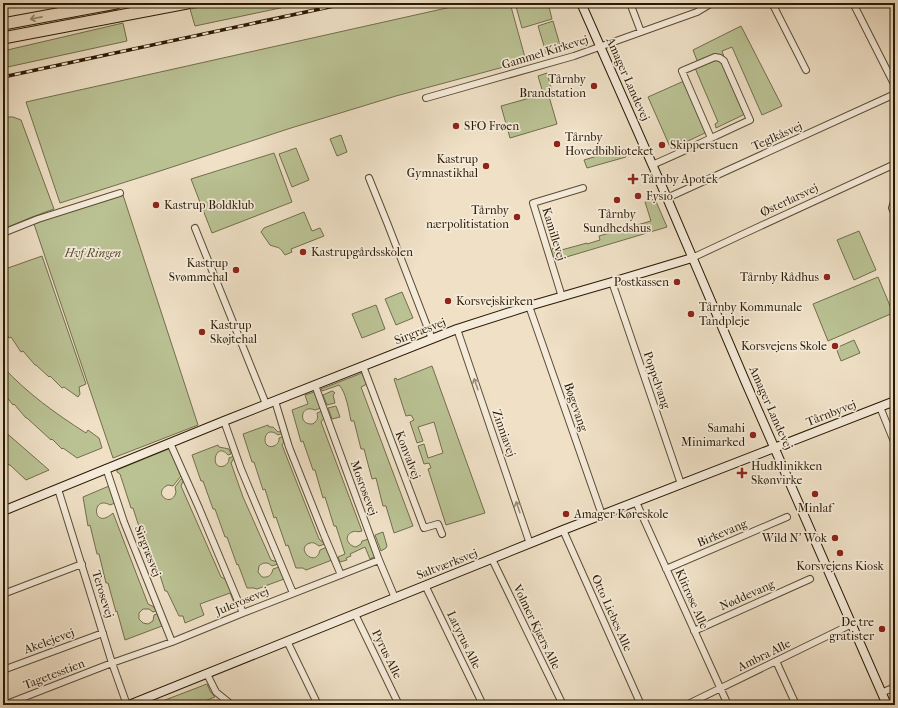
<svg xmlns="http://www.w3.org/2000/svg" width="898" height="708" viewBox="0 0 898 708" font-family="'IM FELL French Canon',serif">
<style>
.green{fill:#bac294;stroke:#726e4c}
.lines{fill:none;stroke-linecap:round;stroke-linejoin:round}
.street-casing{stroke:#5b4c34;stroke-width:8}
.secondary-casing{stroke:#2a1a03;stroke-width:10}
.highway-casing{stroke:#2a1a03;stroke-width:13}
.street{stroke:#f5ebda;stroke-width:6}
.secondary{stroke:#f5ebda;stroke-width:8}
.highway{stroke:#efe0c6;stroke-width:11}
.rail-casing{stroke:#2a1a03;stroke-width:3.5}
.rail{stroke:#f5ebda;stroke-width:2;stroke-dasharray:6;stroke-linecap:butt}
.oneway{stroke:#96876e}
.oneway2{stroke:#9a8d79}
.poi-dot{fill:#8f2418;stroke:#f5ebda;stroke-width:1.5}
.labels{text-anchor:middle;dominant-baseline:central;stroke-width:3.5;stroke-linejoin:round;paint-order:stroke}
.street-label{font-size:12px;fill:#2a1a03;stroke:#f5ebda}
.poi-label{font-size:12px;fill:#2a1a03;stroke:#f5ebda;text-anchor:start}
.park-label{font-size:12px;font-style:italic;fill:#554c2e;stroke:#f5ebda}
</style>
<rect width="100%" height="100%" fill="#efe0c6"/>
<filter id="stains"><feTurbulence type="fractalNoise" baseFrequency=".005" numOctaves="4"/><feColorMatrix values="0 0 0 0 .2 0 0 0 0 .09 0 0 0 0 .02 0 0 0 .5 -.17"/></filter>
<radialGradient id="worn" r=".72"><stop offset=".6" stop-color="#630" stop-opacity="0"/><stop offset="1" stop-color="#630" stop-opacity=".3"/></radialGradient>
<!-- green -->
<path class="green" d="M220,3H304L195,26L190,9Z
M469,3H510L526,61L396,96L291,128L160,171L60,203L26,102Z
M515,3H548L552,19L522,28Z
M553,21L562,52L547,56L538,26Z
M123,23L127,41L3,68V51Z
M741,26L782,106L762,115L732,47L722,51L724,57C714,53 707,59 698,63L693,50Z
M716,60L722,62L745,114L716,128L715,124L718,122L695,68Z
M547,73L552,91L543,93L538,76Z
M684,81L707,132L671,149L648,97Z
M548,93L557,124L510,138L501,106Z
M3,117H13L21,120L54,209L32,217L3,229Z
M341,135L347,152L337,156L330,139Z
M619,146L620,150L623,149L626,157L587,168L584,160L617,150L616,147Z
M296,148L309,180L292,187L279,154Z
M274,153L292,202L212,233L191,179Z
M123,195L198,425L113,458L34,224L56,215Z
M655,199L667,227L553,261L551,252L553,248L554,252L587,243V244L600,240L599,236L651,221L645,202Z
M304,212L312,231L320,228L324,236L291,249L292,252L285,255C278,245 280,249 270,245L261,232L264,228Z
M859,231L876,270L854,280L837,240Z
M3,255L8,268L42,256L86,384L79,387L80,394L78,397L64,387L62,388L50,376L49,377L36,365H35L23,351L21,352L11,337L9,338L3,328Z
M878,277L893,313L828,341L813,304Z
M402,292L413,318L396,325L385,299Z
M376,305L385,329L362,338L352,314Z
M854,340L860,353L841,361L836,348Z
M432,366L485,513L446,525L428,469L431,468L429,463L424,464L418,446L424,444L428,458L443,453L434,422L418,427L423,441L417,443L410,422L414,420L411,415L406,416L394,379L396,378L397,380Z
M3,367C27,393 56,414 86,433L88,430L99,438L102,448L77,458L63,448L62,449L52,439L51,440L27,418H26L14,404L13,405L3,392Z
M362,373L367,384L361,387L413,526L394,533L386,506H383L376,478L372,479L364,449H361L354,421H351C349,411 346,392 339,385L322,391L321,389Z
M332,391L334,392L335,393L333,395L335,403L327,405L323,395Z
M314,392L321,408L315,410C301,404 298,423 310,424C312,424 314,424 315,422C318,420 318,417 317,413L322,411L324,418L321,422L362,531C357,533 356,530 352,532C343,536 348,546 356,547L361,544L362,541L369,539L376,556L370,559L365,547L350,554L351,556L346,558L347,560L340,562L338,557L345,554L336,526H334L325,497L323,498L315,470H313L303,441L301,442L292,410L308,404L305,395Z
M336,406L340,417L332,419L328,408Z
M268,425L269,427H273L278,432L282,431L283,433L278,435C263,423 260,451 274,446C278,444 279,442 279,438L284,436L286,439L282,445L319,539L325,544L319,546C316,544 314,542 310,543C294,548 316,569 320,550L327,547L332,560L306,570L303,568H296L288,545L286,546L276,517L274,518L265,489L263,490L254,462H252L243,434Z
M3,430L49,470L26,480L10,465H9L3,458Z
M218,445L219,447L229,449L231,454L228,455C215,440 209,471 224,466C228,464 229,461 229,458L234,456V458L231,463L243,497L271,560L277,562L278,564L272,566C268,562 263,562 259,566L258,572L262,577C268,578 272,575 273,569L279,567L284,579L257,589L254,588H247L238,564L237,565L227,537H225L215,509H213L203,481H201L192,455Z
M171,448L181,471L179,472L181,476L173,486L168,485C151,493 172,509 176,492L175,487L181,479L183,478L184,479L181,486L221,577L227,580L237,604L235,605L230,593L200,604L204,615L185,623L183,616H179L167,591H165L156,563H154L145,535L142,536L133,508H131L120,474L117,472V470Z
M109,486L115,503L110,505C91,494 92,532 113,513L148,604L154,607L156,611L153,612L149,609H143L139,613V619L143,623L148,624L153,621L154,615L157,614L162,626L125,640L117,611L116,612L108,583H106L99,554H97L90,525L88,526L83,497Z
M383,532L387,546L386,548L381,551L375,535Z
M207,684L210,691L215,697C195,706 173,705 152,705Z"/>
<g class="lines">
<!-- street casing -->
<g class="street-casing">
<path id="street" d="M630,3L641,32
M772,3L806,70
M853,3L895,86
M426,98L574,56L697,12L712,3
M652,165C685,151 717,135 750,120L724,61L720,58L715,57L682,71L711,138
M369,178L388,225L432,339
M667,198L895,94
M895,202H894L892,208L895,215
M195,228L266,404
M3,233L38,219L120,193
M692,258L741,235L895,164
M612,282L681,484
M562,297L533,203L583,188
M529,306L602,515
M457,329L530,544
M363,366L424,528L438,524L442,534
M315,385L379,560L395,598
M275,401L289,447L324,535L341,575
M880,407L895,444
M224,421L241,469L293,593
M170,443L199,508L243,613
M106,468L124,522L172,642
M58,489L112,663L127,705
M636,502L728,705
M563,530L641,705
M492,559L563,705
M666,569L787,517
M425,585L483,705
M3,594L82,564
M355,614L399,705
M694,631L810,579
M287,641L318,705
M776,661L796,705
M3,670L103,633
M207,674L216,692L232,705
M881,693L895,687
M4,705L112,663L172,642L243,613L379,560
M686,705L852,624"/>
</g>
<!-- secondary casing -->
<g class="secondary-casing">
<path id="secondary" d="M581,3L667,198L746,383L887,705
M3,511L224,421L457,329L529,306L612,282L692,258
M129,705L563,530L895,401"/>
</g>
<!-- highway casing -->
<g class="highway-casing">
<path id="highway" d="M3,24L116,3
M3,38L187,3"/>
</g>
<!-- street -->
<use href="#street" class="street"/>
<!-- secondary -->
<use href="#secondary" class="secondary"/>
<!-- highway -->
<use href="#highway" class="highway"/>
<!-- rail casing -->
<g class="rail-casing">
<path id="rail" d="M3,77L348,3"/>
</g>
<!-- rail -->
<use href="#rail" class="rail"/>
</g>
<!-- one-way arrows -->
<defs><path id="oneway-shaft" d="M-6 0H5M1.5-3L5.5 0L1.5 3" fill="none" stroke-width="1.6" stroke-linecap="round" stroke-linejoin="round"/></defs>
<use class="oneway" href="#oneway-shaft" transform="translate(36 18) rotate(169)"/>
<g class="oneway2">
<use href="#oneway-shaft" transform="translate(476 384) rotate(-109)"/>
<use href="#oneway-shaft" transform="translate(518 507) rotate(-109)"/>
</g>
<!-- markers -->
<g class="poi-dot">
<circle cx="594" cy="86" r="4"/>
<circle cx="456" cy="126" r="4"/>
<circle cx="557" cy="144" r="4"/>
<circle cx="662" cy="145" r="4"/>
<circle cx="486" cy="166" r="4"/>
<path d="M631 173h4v4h4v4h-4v4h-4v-4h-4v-4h4z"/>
<circle cx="638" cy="196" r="4"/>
<circle cx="617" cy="200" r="4"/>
<circle cx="156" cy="205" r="4"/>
<circle cx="517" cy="217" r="4"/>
<circle cx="303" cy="252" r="4"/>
<circle cx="236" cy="270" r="4"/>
<circle cx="827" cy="277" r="4"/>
<circle cx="677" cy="282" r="4"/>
<circle cx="448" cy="301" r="4"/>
<circle cx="691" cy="314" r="4"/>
<circle cx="202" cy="332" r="4"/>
<circle cx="835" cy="346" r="4"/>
<circle cx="753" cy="435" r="4"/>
<path d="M740 467h4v4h4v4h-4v4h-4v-4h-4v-4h4z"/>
<circle cx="815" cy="494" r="4"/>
<circle cx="566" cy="514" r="4"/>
<circle cx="835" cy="538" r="4"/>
<circle cx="840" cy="553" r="4"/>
<circle cx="882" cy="629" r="4"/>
</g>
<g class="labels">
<!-- street labels -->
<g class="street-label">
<text transform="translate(545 52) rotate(-17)">Gammel Kirkevej</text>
<text transform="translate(628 79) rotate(66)">Amager Landevej</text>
<text transform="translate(777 136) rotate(-24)">Teglkåsvej</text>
<text transform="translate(789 200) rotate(-25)">Østerlarsvej</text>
<text transform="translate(554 234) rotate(73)">Kamillevej</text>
<text transform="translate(420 331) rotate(-21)">Sirgræsvej</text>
<text transform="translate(657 380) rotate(71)">Poppelvang</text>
<text transform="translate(576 407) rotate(71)">Bøgevang</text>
<text transform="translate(771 408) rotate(66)">Amager Landevej</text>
<text transform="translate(831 413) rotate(-21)">Tårnbyvej</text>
<text transform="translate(504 433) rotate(71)">Zinniavej</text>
<text transform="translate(408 455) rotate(69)">Konvalvej</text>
<text transform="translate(364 488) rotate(70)">Mosrosevej</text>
<text transform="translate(722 533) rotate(-23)">Birkevang</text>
<text transform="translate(148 551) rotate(69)">Sirgræsvej</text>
<text transform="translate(447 564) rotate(-21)">Saltværksvej</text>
<text transform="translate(103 594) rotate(73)">Terosevej</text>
<text transform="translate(747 595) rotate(-24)">Nøddevang</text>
<text transform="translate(692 599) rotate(66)">Klitrose Alle</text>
<text transform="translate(242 601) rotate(-22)">Julerosevej</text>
<text transform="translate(612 613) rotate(66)">Otto Liebes Alle</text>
<text transform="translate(537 627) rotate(64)">Volmer Kjærs Alle</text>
<text transform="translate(464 640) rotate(64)">Latyrus Alle</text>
<text transform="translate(49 641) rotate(-20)">Akelejevej</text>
<text transform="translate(387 654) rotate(64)">Pyrus Alle</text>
<text transform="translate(764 655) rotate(-26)">Ambra Alle</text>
<text transform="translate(54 674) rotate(-21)">Tagetesstien</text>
</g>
<!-- poi labels -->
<g class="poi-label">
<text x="586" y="79" text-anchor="end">Tårnby<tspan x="586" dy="14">Brandstation</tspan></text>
<text x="464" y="126">SFO Frøen</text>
<text x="565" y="137">Tårnby<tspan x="565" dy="14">Hovedbiblioteket</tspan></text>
<text x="670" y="145">Skipperstuen</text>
<text x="478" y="159" text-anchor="end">Kastrup<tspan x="478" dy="14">Gymnastikhal</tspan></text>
<text x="641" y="179">Tårnby Apotek</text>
<text x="646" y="196">Fysio</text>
<text x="164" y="205">Kastrup Boldklub</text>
<text x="509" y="210" text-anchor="end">Tårnby<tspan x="509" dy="14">nærpolitistation</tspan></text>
<text x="617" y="214" text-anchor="middle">Tårnby<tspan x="617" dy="14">Sundhedshus</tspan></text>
<text x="311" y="252">Kastrupgårdsskolen</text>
<text x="228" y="263" text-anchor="end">Kastrup<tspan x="228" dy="14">Svømmehal</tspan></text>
<text x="819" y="277" text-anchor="end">Tårnby Rådhus</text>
<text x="669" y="282" text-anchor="end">Postkassen</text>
<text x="456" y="301">Korsvejskirken</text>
<text x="699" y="307">Tårnby Kommunale<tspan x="699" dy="14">Tandpleje</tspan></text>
<text x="210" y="325">Kastrup<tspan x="210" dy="14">Skøjtehal</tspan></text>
<text x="827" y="346" text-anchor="end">Korsvejens Skole</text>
<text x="745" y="428" text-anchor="end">Samahi<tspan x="745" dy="14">Minimarked</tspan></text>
<text x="751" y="466">Hudklinikken<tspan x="751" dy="14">Skønvirke</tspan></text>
<text x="815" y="508" text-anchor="middle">Minlaf</text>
<text x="574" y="514">Amager Køreskole</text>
<text x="827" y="538" text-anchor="end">Wild N' Wok</text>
<text x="840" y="566" text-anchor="middle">Korsvejens Kiosk</text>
<text x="874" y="622" text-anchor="end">De tre<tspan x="874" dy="14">gratister</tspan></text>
</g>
<!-- park labels -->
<g class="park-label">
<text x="93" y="253">Hvf Ringen</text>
</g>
</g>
<!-- margin -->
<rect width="898" height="708" fill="none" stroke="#efe0c6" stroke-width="16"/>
<rect x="4" y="4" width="890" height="700" fill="none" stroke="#2a1a03" stroke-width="2"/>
<rect x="8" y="8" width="882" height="692" fill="none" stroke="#2a1a03"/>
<rect width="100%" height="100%" filter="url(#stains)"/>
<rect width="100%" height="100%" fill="url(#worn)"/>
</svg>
